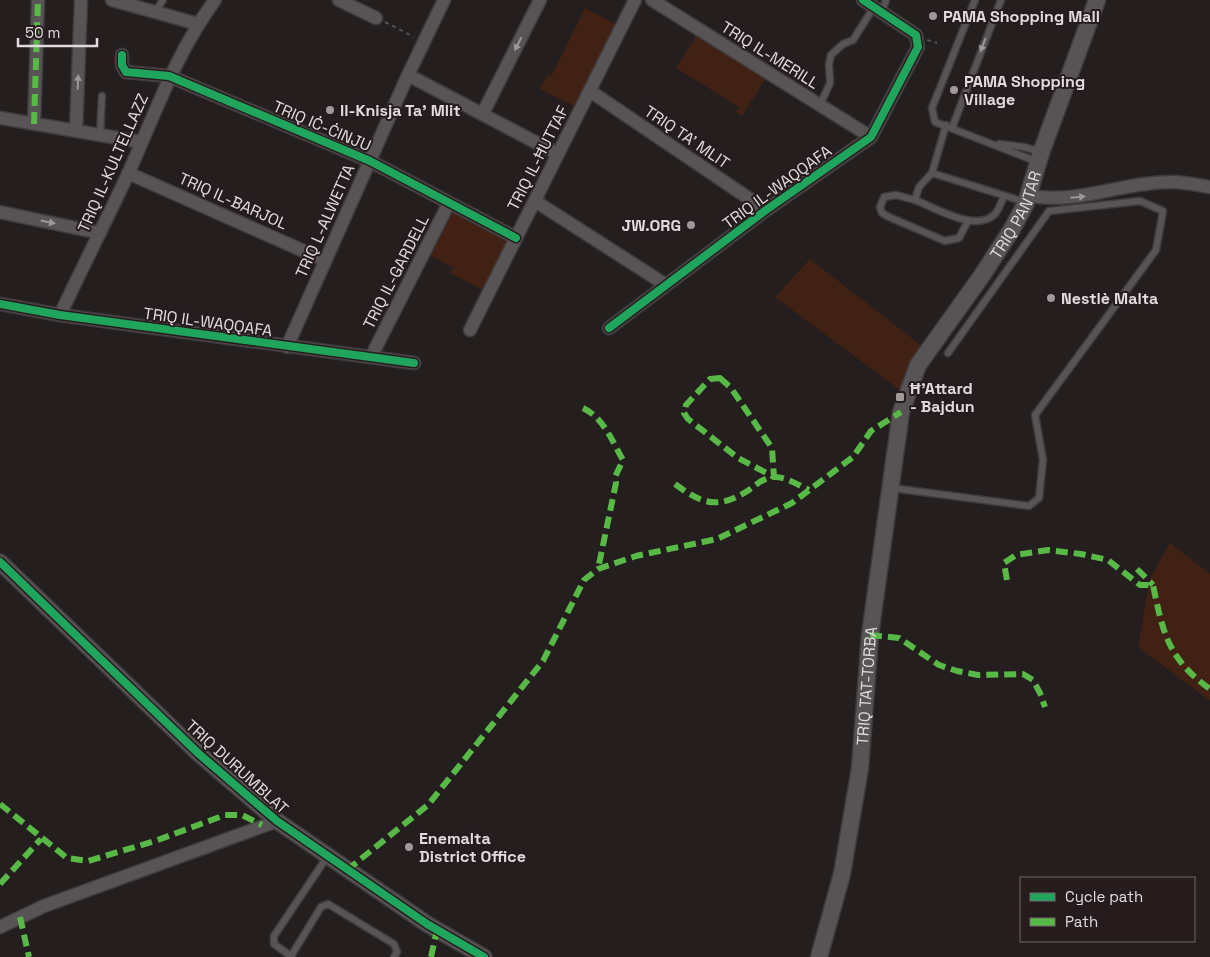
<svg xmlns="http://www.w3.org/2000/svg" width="1210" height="957" viewBox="0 0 1210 957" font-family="'Space Grotesk',sans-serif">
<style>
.green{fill:#422115}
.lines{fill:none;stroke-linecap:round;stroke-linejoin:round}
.service-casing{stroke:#3f3a3b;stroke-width:9}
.minor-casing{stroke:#3f3a3b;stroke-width:15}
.tertiary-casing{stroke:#3f3a3b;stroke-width:18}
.secondary-casing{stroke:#3f3a3b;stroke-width:19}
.path{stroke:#545051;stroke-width:2;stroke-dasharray:4 4;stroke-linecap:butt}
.service{stroke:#585354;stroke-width:6}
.minor{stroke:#585354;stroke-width:12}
.tertiary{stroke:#585354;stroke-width:15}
.secondary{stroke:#585354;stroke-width:16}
.quiet{stroke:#58b947;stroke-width:6;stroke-dasharray:12 6;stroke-linecap:butt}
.cycleway-casing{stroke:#261c1e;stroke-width:11}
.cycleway{stroke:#20a55d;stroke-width:8}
.oneway{fill:#9d9798}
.poi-dot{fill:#a0999a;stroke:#261c1e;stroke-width:2}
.labels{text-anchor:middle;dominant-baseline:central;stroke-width:4;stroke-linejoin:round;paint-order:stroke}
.poi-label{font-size:16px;font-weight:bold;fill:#e2dbdd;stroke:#261c1e;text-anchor:start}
.street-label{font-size:16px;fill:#e2dbdd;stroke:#261c1e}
</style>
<rect width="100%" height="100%" fill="#241e1f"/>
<!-- green -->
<path class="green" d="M585,8L615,24L574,106L540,89L547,75L551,77Z
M697,35L766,78L742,116L736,112L739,107L676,68Z
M450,211L509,241L483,290L450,273L453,267L428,255Z
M810,259L922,346L901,391L775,297Z
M1170,543L1210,574V701L1138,647L1150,579Z"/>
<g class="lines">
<!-- service casing -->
<g class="service-casing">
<path id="service" d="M975,0L932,108L935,122L1038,162
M155,12L163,0
M882,12L886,0
M820,105L830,83L829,64L831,55L843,44L853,40L874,7
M946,125L932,173L919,187L915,200C936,208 976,233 995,214C999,210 1001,202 1004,196
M952,128L1001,0
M100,135L102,96
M999,144L1024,147L1041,152
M932,173L1025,202
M915,200L896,195L884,197L880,207L882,213L889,217L945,241L959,238L968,221
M892,488L1029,506L1039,498L1043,460L1035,415L1156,250L1163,211L1140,201L1049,211L948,353
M291,956L321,907L328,904L394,944L397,952L394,957
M292,957L274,944V936L327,857"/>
</g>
<!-- minor casing -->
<g class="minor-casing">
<path id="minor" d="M112,0L198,24
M339,0L376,18
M652,0L871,137
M122,55V65L126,72L169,76L370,161L516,238
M408,75L558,154
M590,91L766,210
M483,113L540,0
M0,118L141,142
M34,124L38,0
M76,131L81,0
M128,173L324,260
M1029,196C1083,204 1121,182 1171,182C1184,182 1198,185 1210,187
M535,201L666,285
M0,212L100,233
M0,304L60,315L414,363
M60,315C82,268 106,221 128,174C155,114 176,53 215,0
M609,328L766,210L871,137L918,47L916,35L863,0
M470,330L635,0
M287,347L408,75L444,0
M371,357L449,203
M0,927L44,906L277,821"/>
</g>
<!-- tertiary casing -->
<g class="tertiary-casing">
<path id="tertiary" d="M0,562L199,754L277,821L427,924L484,957"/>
</g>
<!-- secondary casing -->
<g class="secondary-casing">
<g id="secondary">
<path id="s1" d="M819,957L842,874L860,768L870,635L901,412L918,365L983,274L1012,229L1026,203L1041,153L1097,0"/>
</g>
</g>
<!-- path -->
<path class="path" d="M385,22L414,37
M927,40L937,43"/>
<!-- service -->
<use href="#service" class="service"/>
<!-- minor -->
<use href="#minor" class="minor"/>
<!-- tertiary -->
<use href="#tertiary" class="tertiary"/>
<!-- secondary -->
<use href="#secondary" class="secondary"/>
<!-- quiet -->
<path class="quiet" d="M34,124L38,0
M720,378L731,388L772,448L774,477L738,458L688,419L684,413L686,405L710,379Z
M583,408C604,418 612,441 623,460L615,477L616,483L598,569
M675,484C702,504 718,510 749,490C756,485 763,478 773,477C785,476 798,485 809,490
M1137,569L1153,585
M1007,580L1004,563L1016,555L1048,550L1081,554L1108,560L1140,585H1153C1163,633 1168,659 1210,689
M870,635L899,638L939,665L957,671L978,675L1023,674L1033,680L1040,693L1045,707
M0,804L67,858L88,861L155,841L225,815H242L262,825
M347,870L428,805L543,661L584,580L598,569L636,556L717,539L792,503L853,457L871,431L901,412
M0,884L41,839
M20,917L29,957
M431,957L437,930"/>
<!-- cycleway casing -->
<g class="cycleway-casing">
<path id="cycleway" d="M122,55V65L126,72L169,76L370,161L516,238
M0,304L60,315L414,363
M609,328L766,210L871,137L918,47L916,35L863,0
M0,562L199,754L277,821L427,924L484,957"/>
</g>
<!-- cycleway -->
<use href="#cycleway" class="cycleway"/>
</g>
<!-- one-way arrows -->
<defs><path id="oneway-solid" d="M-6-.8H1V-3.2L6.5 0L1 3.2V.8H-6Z" transform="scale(1.25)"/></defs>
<g class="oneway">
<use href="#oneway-solid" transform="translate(518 44) rotate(117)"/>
<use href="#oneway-solid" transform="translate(983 45) rotate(111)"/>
<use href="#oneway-solid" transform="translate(78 82) rotate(-88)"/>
<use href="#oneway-solid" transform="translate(1078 197) rotate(-5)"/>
<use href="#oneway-solid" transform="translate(48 222) rotate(12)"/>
</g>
<!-- markers -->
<g class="poi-dot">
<circle cx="933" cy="16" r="5"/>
<circle cx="954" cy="90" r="5"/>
<circle cx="330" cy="110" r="5"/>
<circle cx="691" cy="225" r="5"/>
<circle cx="1051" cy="298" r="5"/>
<rect x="895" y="392" width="10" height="10" rx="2.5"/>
<circle cx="409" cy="847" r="5"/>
</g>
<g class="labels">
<!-- poi labels -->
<g class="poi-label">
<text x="943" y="16">PAMA Shopping Mall</text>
<text x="964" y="81">PAMA Shopping<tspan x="964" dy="18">Village</tspan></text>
<text x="340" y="110">Il-Knisja Ta' Mlit</text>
<text x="681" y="225" text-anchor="end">JW.ORG</text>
<text x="1061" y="298">Nestlè Malta</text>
<text x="910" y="388">Ħ'Attard<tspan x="910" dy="18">- Bajdun</tspan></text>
<text x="419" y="838">Enemalta<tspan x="419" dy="18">District Office</tspan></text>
</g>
<!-- street labels -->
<g class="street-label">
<text transform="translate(770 55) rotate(32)">TRIQ IL-MERILL</text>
<text transform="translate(322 126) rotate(23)">TRIQ IĊ-ĊINJU</text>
<text transform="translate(687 137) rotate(34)">TRIQ TA' MLIT</text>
<text transform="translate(538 158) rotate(-63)">TRIQ IL-ĦUTTAF</text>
<text transform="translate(113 163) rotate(-66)">TRIQ IL-KULTELLAZZ</text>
<text transform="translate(777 187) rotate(-36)">TRIQ IL-WAQQAFA</text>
<text transform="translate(233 201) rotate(24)">TRIQ IL-BARJOL</text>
<text stroke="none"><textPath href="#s1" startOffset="782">TRIQ PANTAR</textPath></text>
<text transform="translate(325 221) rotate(-66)">TRIQ L-ALWETTA</text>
<text transform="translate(396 272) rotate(-63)">TRIQ IL-GARDELL</text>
<text transform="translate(208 322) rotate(8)">TRIQ IL-WAQQAFA</text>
<text stroke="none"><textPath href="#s1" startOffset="276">TRIQ TAT-TORBA</textPath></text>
<text transform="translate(237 767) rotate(42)">TRIQ DURUMBLAT</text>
</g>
</g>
<!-- legend -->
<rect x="1020" y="877" width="175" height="65" fill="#261c1e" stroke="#71686a"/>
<rect x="1030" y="893" width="25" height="8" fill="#20a55d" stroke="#71686a"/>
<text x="1065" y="902" font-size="15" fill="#e2dbdd">Cycle path</text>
<rect x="1030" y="918" width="25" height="8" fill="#58b947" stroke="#71686a"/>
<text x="1065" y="927" font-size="15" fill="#e2dbdd">Path</text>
<!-- scale -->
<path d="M18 38v8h79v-8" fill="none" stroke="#e2dbdd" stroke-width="2.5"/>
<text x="25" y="38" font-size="15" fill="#e2dbdd" stroke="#261c1e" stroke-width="4" paint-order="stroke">50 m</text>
</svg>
